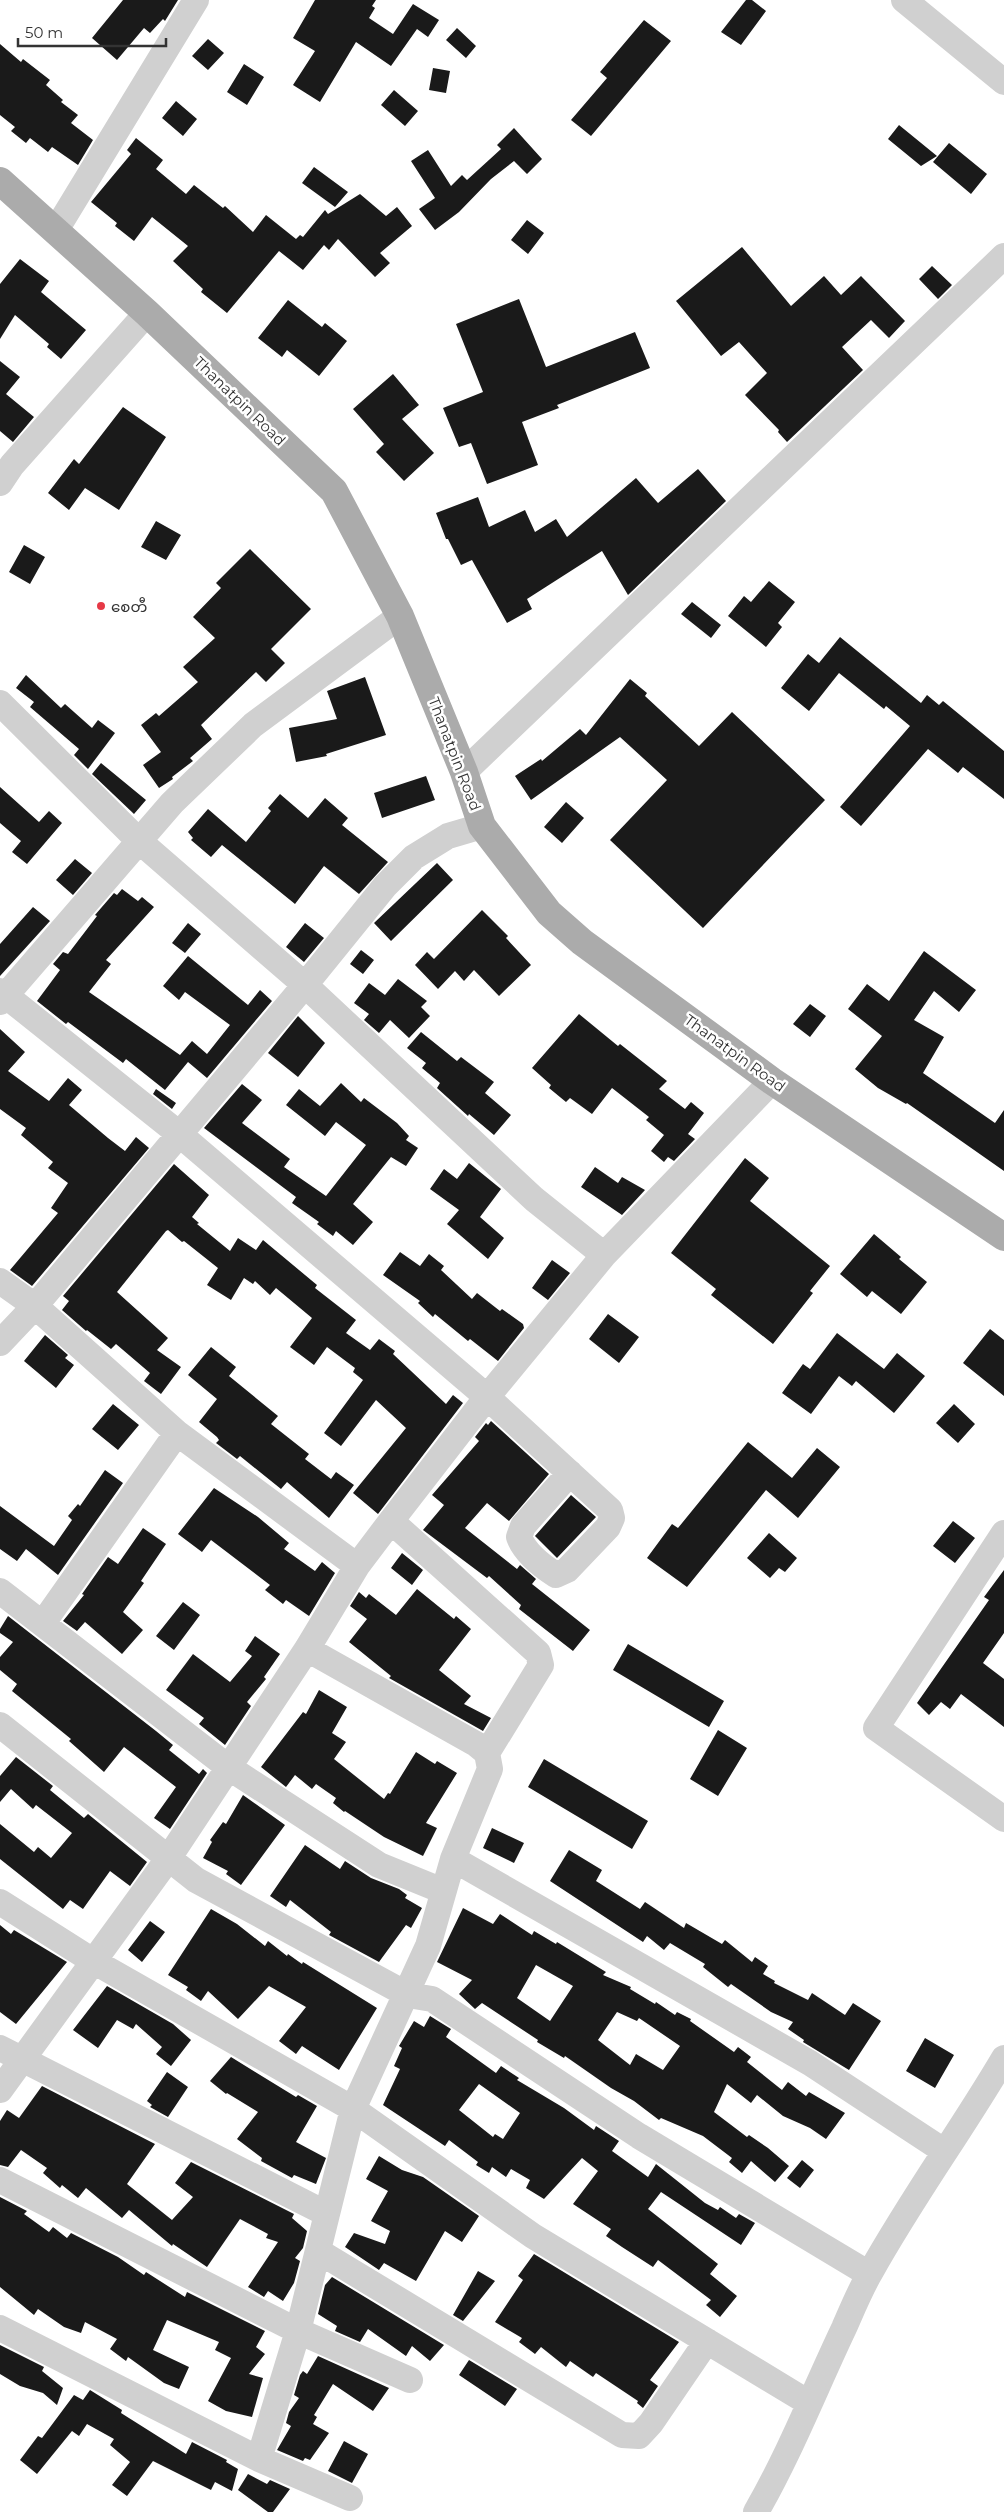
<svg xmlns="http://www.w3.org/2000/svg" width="1004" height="2512" viewBox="0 0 1004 2512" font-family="Montserrat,'Noto Sans Myanmar',sans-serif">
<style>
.building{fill:#1a1a1a;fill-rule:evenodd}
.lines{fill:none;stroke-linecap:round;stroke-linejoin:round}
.minor{stroke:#d0d0d0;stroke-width:26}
.major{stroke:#ababab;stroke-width:28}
.poi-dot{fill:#e63946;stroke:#fff;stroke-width:2}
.labels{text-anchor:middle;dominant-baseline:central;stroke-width:5;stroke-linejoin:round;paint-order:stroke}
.street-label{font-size:15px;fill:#333;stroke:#fff}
.poi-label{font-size:15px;fill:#333;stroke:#fff;text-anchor:start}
</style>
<rect width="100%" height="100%" fill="#fff"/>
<!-- building -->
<path class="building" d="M123,0H178L165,21L163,19L150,33L144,28L117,60L92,38Z
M315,0H376L372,6L375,8L369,18L393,34L413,4L439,20L428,37L417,29L391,66L356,42L320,102L293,85L315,51L293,38Z
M746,0H752L766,11L741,45L721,32Z
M644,20L671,41L591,136L571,120L607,78L600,72Z
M457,28L476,46L466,58L446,40Z
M208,39L224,53L208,70L192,56Z
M0,44L21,62L23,59L50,80L46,85L63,100L61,102L78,115L71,123L93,140L78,165L52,147L48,152L30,138L26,143L11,131L15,127L0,115Z
M244,64L264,77L247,105L227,92Z
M433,68L450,71L446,93L429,90Z
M394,90L418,111L405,126L381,105Z
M176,101L197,119L183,136L162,118Z
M899,125L937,156L921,166L888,139Z
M514,128L542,159L527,174L514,161L491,179L459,212L435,230L419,209L435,198L411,161L428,150L451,186L462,175L467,180L501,149L497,145Z
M136,138L163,160L156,169L186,194L194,185L223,208L225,206L253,232L266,215L296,239L300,235L303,237L325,210L328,214L360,194L386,216L397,207L412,226L380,253L390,263L375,277L338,239L329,250L324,245L303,270L279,251L227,313L201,292L203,289L173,261L188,246L152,217L134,241L115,226L117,223L91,202L131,154L127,150Z
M949,143L987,174L971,194L933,162Z
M314,167L348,192L335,207L302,183Z
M527,220L544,233L528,254L511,240Z
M742,247L791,306L824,276L841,295L861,276L905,321L889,338L871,320L842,347L863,370L787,442L778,432L779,430L745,395L767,373L739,342L721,356L676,301Z
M20,259L49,281L41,292L86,330L61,359L47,347L49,344L15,315L0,339V284Z
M932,266L952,285L938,299L919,279Z
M519,299L546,367L635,332L650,368L557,405L559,408L522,422L538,465L487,484L471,443L459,447L443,408L483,392L456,324Z
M288,300L322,327L325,323L347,341L319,376L287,350L282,357L258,338Z
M0,361L20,377L6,394L34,417L13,442L0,431Z
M393,374L419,405L402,419L434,453L404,481L376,452L384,444L353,409Z
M123,407L166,437L119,510L85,488L69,510L48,493L74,459L79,464Z
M698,469L726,501L628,595L602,551L527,599L532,609L507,623L472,560L461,565L448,539H446L436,513L478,497L489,527L525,510L535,532L556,519L567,537L636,478L658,503Z
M156,521L181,535L166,560L141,547Z
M24,545L45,557L30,584L9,572Z
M250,549L311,609L271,649L285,663L266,682L256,672L201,725L212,739L190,758L193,761L172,777L173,779L159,788L143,765L161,752L141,725L156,713L159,716L198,682L183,667L215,638L193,617L221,588L216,583Z
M769,581L795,602L778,623L782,627L766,647L728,616L744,596L751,602Z
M692,602L721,625L711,638L681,614Z
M840,637L921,703L927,695L939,705L943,701L1004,751V799L963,767L958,773L928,749L861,826L840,807L910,726L886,706L884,709L839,673L809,711L781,688L808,654L819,663Z
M26,675L61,708L65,704L92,728L98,720L115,733L88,769L74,755L79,749L30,707L34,702L16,688Z
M365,677L386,735L326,754L327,756L296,762L289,728L337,719L327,691Z
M630,679L647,693L645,696L699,746L732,712L825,800L703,928L610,840L667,780L620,737L531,800L515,776L541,759L542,761L580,729L586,735Z
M101,763L146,800L134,814L92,774Z
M426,776L435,800L382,818L374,793Z
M0,787L39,822L49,811L62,823L27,864L12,852L21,841L0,823Z
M280,794L308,818L325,798L348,818L342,825L388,862L359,894L324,866L295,904L222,845L211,857L191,840L193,838L188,832L208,809L246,842L271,811L268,808Z
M566,802L584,818L562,843L544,827Z
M75,859L92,873L73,895L56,880Z
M437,863L453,880L391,941L374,923Z
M122,889L138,901L142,897L154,907L106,960L111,964L89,992L180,1055L192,1041L207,1054L230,1025L185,992L179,1000L163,986L188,956L248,1005L260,990L272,1001L207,1078L188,1062L165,1090L126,1059L123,1063L68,1022L66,1024L37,1001L60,970L53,964L63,952L68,954L97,916L95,915L114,893L117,895Z
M33,907L50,921L0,976V944Z
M482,910L508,936L506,938L531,965L499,996L474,970L464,981L455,971L438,989L415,965L427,952L434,959Z
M188,923L201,934L185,953L172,943Z
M305,923L324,938L304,962L286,947Z
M361,950L374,960L363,974L350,964Z
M924,951L976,990L959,1012L934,991L914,1020L944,1037L923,1073L995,1123L1004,1110V1171L907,1103L906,1104L878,1088L855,1069L882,1036L848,1009L867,984L889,1001Z
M398,979L427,1001L421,1007L430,1016L409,1038L390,1020L379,1033L364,1020L369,1014L354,1003L369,983L385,995Z
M810,1004L826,1016L810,1037L793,1024Z
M579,1014L618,1046L620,1044L667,1081L659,1089L685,1109L691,1102L704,1113L688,1134L695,1139L674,1161L668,1157L664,1162L651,1151L664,1135L646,1120L649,1117L612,1088L592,1114L570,1098L566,1102L549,1088L551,1085L532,1068Z
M298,1016L325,1043L298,1077L268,1053Z
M0,1029L25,1052L8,1071L49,1101L68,1078L82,1090L69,1105L108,1138L125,1151L136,1137L149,1148L32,1286L10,1270L58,1213L51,1208L68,1183L48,1168L53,1162L21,1135L26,1128L0,1109Z
M421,1032L457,1061L461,1057L494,1082L485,1093L511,1115L494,1135L469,1114L468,1116L437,1088L440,1083L422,1068L426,1063L407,1048Z
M341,1083L361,1102L364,1098L397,1123L409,1136L406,1140L418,1148L406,1166L391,1157L353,1204L373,1222L353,1245L336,1231L333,1236L317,1224L319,1222L292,1203L296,1197L204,1128L242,1084L262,1100L242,1123L290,1159L284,1167L326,1196L366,1145L336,1122L325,1136L286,1105L299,1089L320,1106Z
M156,1089L176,1103L172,1109L153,1094Z
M745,1158L769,1178L750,1201L830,1266L810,1291L813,1293L773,1344L711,1295L716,1289L671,1253Z
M469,1163L501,1189L480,1217L504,1238L488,1259L447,1224L459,1210L430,1189L444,1169L457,1179Z
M174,1164L209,1195L192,1217L199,1223L197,1224L230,1251L238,1238L256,1250L263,1240L317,1285L315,1288L356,1320L346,1333L370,1350L379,1339L395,1351L393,1354L446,1404L453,1395L463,1403L378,1514L353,1493L406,1428L376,1400L341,1446L324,1433L363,1380L353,1372L355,1368L327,1347L314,1365L290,1347L312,1318L276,1288L270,1295L255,1281L253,1284L244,1278L231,1300L207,1285L218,1268L184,1241L182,1242L168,1230L166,1231L117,1292L168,1338L157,1350L181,1367L161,1394L144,1381L150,1373L116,1344L111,1349L87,1330L86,1331L62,1310L69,1301L63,1296Z
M595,1167L618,1183L622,1177L645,1190L622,1215L581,1187Z
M874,1234L901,1257L899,1259L927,1282L901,1314L872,1291L867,1297L840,1274Z
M400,1252L420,1266L429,1254L444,1266L441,1270L472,1299L477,1293L500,1311L502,1309L523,1324L524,1328L498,1361L470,1339L468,1341L435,1314L433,1317L418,1303L420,1301L383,1275Z
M552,1260L570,1273L548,1300L532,1288Z
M608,1314L639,1337L619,1363L589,1339Z
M990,1329L1004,1340V1396L963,1363Z
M837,1333L884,1369L897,1353L925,1376L894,1413L856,1381L852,1386L839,1376L811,1414L782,1393L803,1364L810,1369Z
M45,1335L68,1355L65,1358L74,1365L56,1388L24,1361Z
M211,1347L236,1367L229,1376L278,1416L271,1424L309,1454L305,1459L331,1479L336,1472L354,1485L329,1518L287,1482L281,1489L240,1456L237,1459L216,1443L219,1440L217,1437L199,1422L217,1399L188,1375Z
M113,1404L139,1425L118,1450L92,1429Z
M954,1404L975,1424L958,1443L936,1423Z
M491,1421L549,1474L509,1521L487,1503L465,1528L517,1569L520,1565L536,1579L532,1584L590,1630L573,1651L519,1609L521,1605L489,1576L487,1578L423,1530L444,1505L432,1495L479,1441L475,1437L486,1423L488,1425Z
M748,1442L792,1478L817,1448L840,1467L798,1518L766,1490L687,1587L647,1558L672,1524L678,1528Z
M105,1470L123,1483L58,1575L26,1549L17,1561L0,1549V1506L54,1546L72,1520L68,1516L78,1504L80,1506Z
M214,1488L258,1517L289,1543L284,1549L315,1571L322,1562L335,1573L309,1616L286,1600L283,1604L265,1590L270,1585L211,1540L202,1552L178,1534Z
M571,1495L596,1517L557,1558L535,1536Z
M953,1521L975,1538L955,1563L933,1546Z
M143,1528L166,1544L141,1581L144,1583L123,1612L143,1630L122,1654L85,1622L77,1631L63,1621L84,1595L82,1594L108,1557L118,1564Z
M769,1533L797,1558L785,1572L779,1568L770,1578L747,1558Z
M402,1553L423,1570L412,1585L391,1568Z
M1004,1570V1633L983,1663L1004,1679V1727L961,1694L950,1709L941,1702L929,1715L917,1703L989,1600L984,1597Z
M417,1589L454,1619L456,1616L471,1629L439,1670L471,1696L464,1704L491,1718L483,1731L389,1678L391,1676L349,1642L367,1619L350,1606L359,1592L366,1598L369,1594L396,1615Z
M183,1602L200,1615L174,1650L156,1636Z
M8,1616L156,1731L173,1745L169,1750L199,1774L203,1769L207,1773L170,1829L154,1818L176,1787L124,1747L104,1772L69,1741L71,1739L12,1691L17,1684L0,1670V1657L13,1642L0,1633V1629Z
M255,1636L280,1654L264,1677L266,1679L247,1702L251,1706L225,1745L199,1724L204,1718L166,1690L193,1654L230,1682L252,1656L245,1651Z
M628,1644L724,1701L709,1727L613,1670Z
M319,1690L347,1707L332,1733L346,1742L334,1759L384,1799L388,1793L390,1794L416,1752L435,1764L437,1761L457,1773L426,1823L437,1828L423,1856L384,1837L345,1811L344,1812L333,1803L336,1798L316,1784L312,1789L295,1775L286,1787L261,1767L303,1712L306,1714Z
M718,1730L747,1748L718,1796L690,1779Z
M16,1757L53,1786L50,1790L84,1818L88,1814L147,1862L130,1886L110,1871L83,1909L70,1900L63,1909L0,1859V1824L34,1852L38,1847L51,1858L72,1833L36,1805L33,1809L11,1789L0,1802V1776Z
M544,1759L648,1821L632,1849L528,1787Z
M243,1795L285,1825L241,1885L226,1874L228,1871L203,1858L212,1842L210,1840L223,1822L226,1824Z
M492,1828L524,1843L514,1863L483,1848Z
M305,1845L340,1869L345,1861L371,1878L399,1889L407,1895L405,1898L422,1908L411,1928L406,1925L379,1962L329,1935L331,1932L290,1900L286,1907L270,1896Z
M569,1850L602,1870L596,1881L640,1909L645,1902L684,1928L686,1923L722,1944L725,1940L752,1962L755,1957L768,1966L763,1974L775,1981L774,1983L808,2000L812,1993L845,2015L853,2003L881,2021L849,2070L803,2042L804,2040L788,2029L793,2022L771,2012L731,1984L728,1987L703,1967L705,1964L670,1943L664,1950L647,1936L643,1942L550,1881Z
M463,1908L493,1924L500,1914L532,1935L534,1931L556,1944L557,1942L606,1972L603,1975L631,1987L630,1989L655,2004L656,2002L675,2015L677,2012L691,2019L690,2021L734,2052L738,2047L751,2057L747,2062L782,2090L788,2082L806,2096L809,2092L845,2113L826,2139L810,2128L783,2116L757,2095L751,2103L727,2084L714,2112L747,2137L749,2135L768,2148L789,2166L775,2182L751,2161L742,2173L729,2162L732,2158L703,2136L661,2118L659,2120L634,2101L611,2088L565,2056L564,2058L537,2042L538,2040L482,2003L475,2009L459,1994L472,1980L437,1962ZM536,1965L573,1986L550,2021L517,1998ZM617,2012L637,2021L639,2018L680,2046L663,2070L636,2054L630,2065L598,2040Z
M211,1909L237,1924L265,1946L268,1941L287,1956L288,1954L302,1964L303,1962L377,2008L339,2070L302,2046L296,2054L279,2041L306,2007L269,1986L238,2019L208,1991L201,2001L186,1990L188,1987L168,1975Z
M150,1921L165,1932L142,1962L128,1950Z
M0,1925L11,1934L14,1930L67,1962L16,2024L0,2012Z
M107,1986L173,2024L191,2040L171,2066L156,2054L162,2047L136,2024L133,2029L117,2020L98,2048L73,2030Z
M430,2016L451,2029L446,2037L496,2073L501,2066L519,2078L517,2080L564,2108L594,2130L596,2126L619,2141L612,2151L648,2177L656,2164L705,2203L718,2210L720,2207L736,2218L739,2214L755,2223L741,2245L661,2192L648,2209L718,2264L710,2274L737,2296L720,2317L706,2305L711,2300L658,2260L653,2267L622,2247L606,2236L611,2229L573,2204L598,2171L582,2158L544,2199L526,2188L530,2180L511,2169L506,2177L492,2167L489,2173L476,2165L478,2162L449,2140L445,2146L383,2105L400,2069L394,2066L402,2048L399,2046L414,2021L424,2027ZM479,2084L520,2113L503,2139L495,2134L493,2137L459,2110Z
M925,2038L954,2055L935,2088L906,2071Z
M231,2057L296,2097L298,2095L317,2106L296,2142L326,2158L316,2184L294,2175L292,2178L261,2161L262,2158L237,2139L258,2112L227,2093L226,2094L210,2081Z
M167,2072L188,2087L168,2117L150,2107L152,2105L147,2101Z
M42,2086L155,2144L127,2184L172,2220L193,2197L175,2183L191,2162L294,2214L292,2218L307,2231L303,2248L295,2258L300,2261L294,2283L283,2301L268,2291L264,2297L248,2287L278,2242L266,2238L268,2234L240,2219L207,2267L173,2244L172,2246L129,2210L122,2218L86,2188L78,2198L62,2185L60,2188L43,2173L47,2168L21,2150L8,2167L0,2165V2121L7,2110L19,2118Z
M379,2156L402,2170L423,2177L479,2216L462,2242L445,2231L416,2281L384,2263L379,2270L345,2247L354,2233L385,2244L390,2231L371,2221L388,2191L366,2179Z
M802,2160L814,2170L800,2188L787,2178Z
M0,2197L27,2211L24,2214L49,2232L53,2227L67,2238L71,2233L118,2257L144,2275L146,2272L185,2297L187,2292L265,2331L256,2347L265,2354L249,2374L263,2378L252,2417L226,2411L208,2401L231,2358L215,2350L219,2342L167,2320L153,2350L189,2367L179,2389L164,2383L128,2357L126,2361L110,2349L117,2339L85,2322L81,2333L64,2327L38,2309L34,2315L0,2287Z
M534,2254L679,2342L650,2380L658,2386L643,2408L637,2403L638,2401L596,2373L593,2377L570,2361L566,2367L541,2347L535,2354L519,2342L522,2338L495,2322L523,2280L518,2276Z
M478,2271L495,2281L463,2321L453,2315Z
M332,2277L444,2345L430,2361L412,2346L406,2356L368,2329L360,2342L335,2331L337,2326L318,2314L325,2285Z
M0,2345L44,2367L42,2371L63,2388L57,2405L43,2393L20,2386L0,2374Z
M318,2356L389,2388L373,2411L333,2384L314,2415L317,2417L313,2424L329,2433L310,2460L305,2458L303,2461L277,2450L291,2426L286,2423L289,2412L299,2398L294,2395L300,2375L303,2371L307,2374Z
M469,2360L517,2389L505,2406L459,2375Z
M90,2390L122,2410L121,2413L186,2454L192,2442L227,2460L226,2462L238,2469L232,2491L215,2482L211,2490L153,2461L127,2496L112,2485L130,2462L110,2445L114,2439L87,2424L79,2436L72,2431L37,2474L20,2460L38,2436L42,2438L74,2395L83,2400Z
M344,2441L368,2454L352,2483L328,2471Z
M248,2474L267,2484L270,2480L290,2489L273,2512H268L238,2490Z"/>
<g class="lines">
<!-- minor -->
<path class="minor" d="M904,0L1004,82
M56,230L196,0
M0,483L12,465L147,313
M0,703L138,840L305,985L534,1199L604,1255
M464,772L1004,256
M0,991L178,1133L487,1397L610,1510L612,1518L608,1527L567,1570L556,1575C542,1566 525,1553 519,1537L523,1526L570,1473
M0,1002L172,803L253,725L400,616
M0,1281L35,1306L177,1433L357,1566
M0,1343L35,1306L305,985L385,886L414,857L448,836L482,826
M391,1521L538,1653L541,1665L487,1753
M1004,1533L876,1728L1004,1819
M0,1591L228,1767L379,1865L443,1891
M43,1623L177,1433
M0,1725L196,1880L408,1995L432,1999L639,2136L869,2274
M453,1859L810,2063L944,2151
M0,1902L93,1961L353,2109L533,2236L809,2403
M0,2048L327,2214
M0,2090L168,1859L307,1649L357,1566L391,1521L487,1397L604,1255L772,1081
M0,2180L298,2331L410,2380
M318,2251L622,2435L639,2436L651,2423L707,2341
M0,2328L259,2459L350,2498
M259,2459L298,2331L353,2109L428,1946L453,1859L490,1769L487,1753L476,1744L307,1649
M756,2512C790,2453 815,2389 844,2328C852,2310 860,2290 870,2273C911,2199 961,2131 1004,2058"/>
<!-- major -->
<path class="major" d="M0,181L147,313L334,491L400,616L464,772L482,826L549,913L582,942L772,1081L1004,1237"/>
</g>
<!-- markers -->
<circle class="poi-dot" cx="101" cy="606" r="5"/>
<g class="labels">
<!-- street labels -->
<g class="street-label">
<text transform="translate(240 401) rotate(44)">Thanatpin Road</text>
<text transform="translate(455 754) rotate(69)">Thanatpin Road</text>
<text transform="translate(735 1053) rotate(36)">Thanatpin Road</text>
</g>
<!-- poi labels -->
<g class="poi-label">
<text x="111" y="606">စေတီ</text>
</g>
</g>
<!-- scale -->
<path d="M18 38v8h148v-8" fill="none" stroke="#333333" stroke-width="2.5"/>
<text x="25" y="38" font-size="15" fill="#333333" stroke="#ffffff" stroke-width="4" paint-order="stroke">50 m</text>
</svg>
